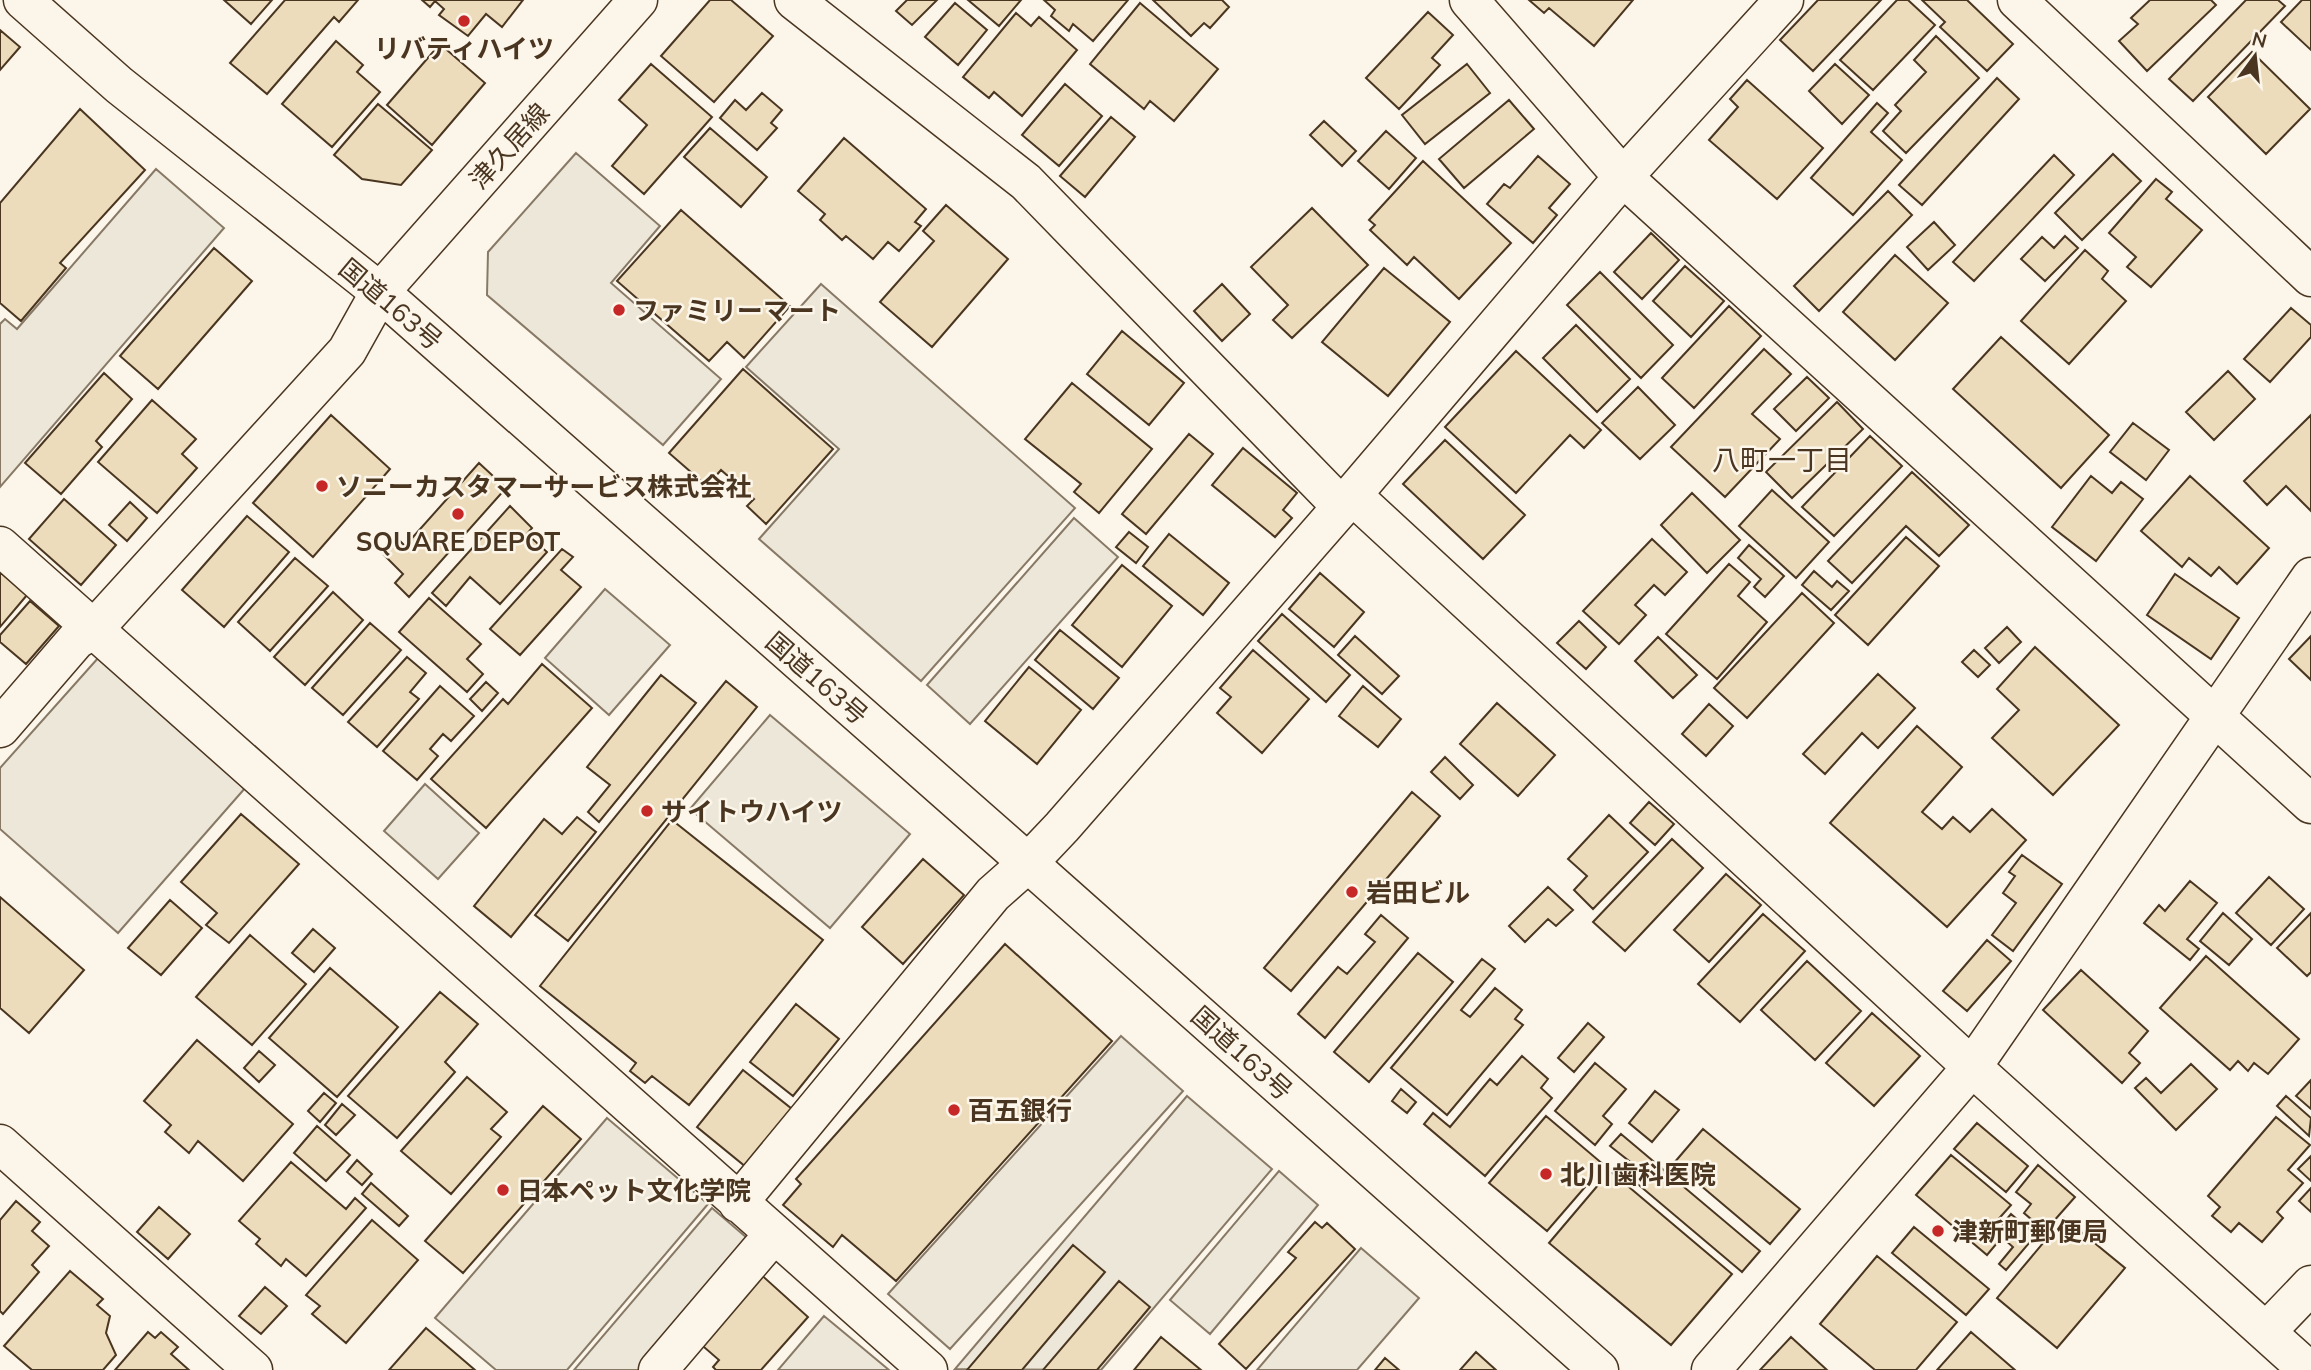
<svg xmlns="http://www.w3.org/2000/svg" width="2311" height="1370" viewBox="0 0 2311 1370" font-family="Mulish,'Noto Sans JP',sans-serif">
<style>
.parking{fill:#ede7d9;stroke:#887966;stroke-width:2}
.building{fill:#ecdcbc;stroke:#4a3520;stroke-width:2}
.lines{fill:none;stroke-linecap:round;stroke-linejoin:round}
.minor-casing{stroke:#4a3520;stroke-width:41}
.major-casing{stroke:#4a3520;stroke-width:41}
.highway-casing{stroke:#4a3520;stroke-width:41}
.minor{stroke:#fbf6e9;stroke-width:38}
.major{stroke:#fbf6e9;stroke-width:38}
.highway{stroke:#fbf6e9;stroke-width:38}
.poi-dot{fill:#c62828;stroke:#fbf6e9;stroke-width:2.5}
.labels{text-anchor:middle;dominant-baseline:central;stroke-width:5;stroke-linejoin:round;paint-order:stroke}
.poi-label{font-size:26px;font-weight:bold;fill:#4a3520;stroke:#fbf6e9;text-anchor:start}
.street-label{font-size:26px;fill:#4a3520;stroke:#fbf6e9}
.neighbourhood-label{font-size:28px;fill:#4a3520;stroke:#fbf6e9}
</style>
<rect width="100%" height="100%" fill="#fbf6e9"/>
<!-- parking -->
<path class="parking" d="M576,153L660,226L611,283L721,379L663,445L487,295L488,252Z
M156,169L224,228L0,487V324L5,319L17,329Z
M821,284L1075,508L921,681L759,539L839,449L746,367Z
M1074,518L1118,557L970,724L927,685Z
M605,589L670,645L609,715L545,658Z
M99,657L246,787L118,933L0,829V768Z
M770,715L910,834L830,928L690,809Z
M425,784L479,833L438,879L384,831Z
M1121,1036L1183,1091L950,1349L888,1294Z
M1187,1096L1272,1169L1101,1370L955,1369Z
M607,1118L708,1204L567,1370H496L435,1318Z
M1279,1171L1318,1205L1210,1334L1170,1300Z
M712,1208L754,1244L646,1370H574Z
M1361,1248L1419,1298L1357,1370H1257Z
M824,1316L853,1340L889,1370H778Z"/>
<!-- building -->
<path class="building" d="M224,0H272L251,24Z
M285,0H358L339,22L334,17L267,94L230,63Z
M422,0H523L502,27L486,14L468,36L439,15L444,9L435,1L430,7Z
M710,0H731L773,36L714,102L661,56Z
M907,0H937L912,25L896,11Z
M968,0H1021L999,26Z
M1044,0H1128L1093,41L1073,24L1069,31L1051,16L1055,10Z
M1153,0H1222L1229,7L1210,28L1204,23L1191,36Z
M1529,0H1633L1594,46L1549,8L1544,13Z
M1818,0H1881L1813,71L1780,40Z
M1897,0H1908L1935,25L1873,90L1840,60Z
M1922,0H1967L2013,44L1987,71L1940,27L1945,22Z
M2150,0H2211L2216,5L2147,71L2119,41L2138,24L2131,18Z
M2246,0H2278L2285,6L2193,101L2169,79Z
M2302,0H2311V50L2281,22Z
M955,3L987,30L958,65L925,37Z
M1140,3L1218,69L1174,121L1150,101L1144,109L1090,64Z
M1428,12L1453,35L1432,58L1440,65L1399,109L1366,78Z
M1016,13L1031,26L1039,17L1077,50L1022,116L994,92L989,98L963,77Z
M0,30L20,47L0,70Z
M1936,36L1979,78L1906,153L1883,131L1901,111L1895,105L1926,72L1914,60Z
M336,41L363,65L357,72L380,92L332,147L282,104Z
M440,44L485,83L432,145L387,105Z
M2252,52L2310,109L2266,154L2208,97Z
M651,64L712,117L644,194L612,166L647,125L619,100Z
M1467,64L1490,93L1425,144L1402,115Z
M1835,64L1869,95L1842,124L1809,91Z
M1997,78L2019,99L1922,205L1899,185Z
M1747,80L1823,148L1777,199L1709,140L1738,107L1730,99Z
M1065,84L1102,116L1059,166L1022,135Z
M762,93L782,110L771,123L777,128L757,150L720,118L735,100L746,110Z
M1509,100L1534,129L1464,188L1439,159Z
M1877,103L1888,113L1871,132L1902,160L1853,215L1811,178Z
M378,104L432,150L401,185L362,179L334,155Z
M80,109L145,170L60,263L66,268L21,321L0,303V203Z
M1111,117L1135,137L1085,197L1060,176Z
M1324,121L1356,151L1342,166L1310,135Z
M710,128L767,177L741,207L684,157Z
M1386,131L1416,158L1389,189L1358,161Z
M844,138L926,209L915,222L921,226L899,251L888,242L873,259L846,236L842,240L820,220L825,214L798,191Z
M2113,154L2141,181L2082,240L2055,213Z
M2054,155L2074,175L1974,281L1953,262Z
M1538,156L1570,184L1549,208L1557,215L1533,243L1487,204L1504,184L1510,188Z
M1423,161L1511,243L1459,299L1414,257L1407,265L1370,230L1375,225L1369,220Z
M2156,179L2172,192L2166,199L2202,230L2151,287L2127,267L2136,257L2109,233Z
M1888,191L1912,215L1819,311L1794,286Z
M946,205L1008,259L932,347L880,302L934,241L923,231Z
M1312,208L1368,265L1292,338L1273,320L1288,305L1251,267Z
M681,210L790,306L744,358L727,342L709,361L617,281Z
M1934,222L1955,245L1928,270L1907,247Z
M1651,233L1679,260L1642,299L1614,272Z
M2065,236L2078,248L2045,281L2021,259L2042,237L2054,248Z
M214,248L252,281L158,389L120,356Z
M2085,250L2108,271L2102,279L2126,301L2069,364L2021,321Z
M1895,255L1948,303L1895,360L1843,312Z
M1685,266L1724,301L1691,337L1653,301Z
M1384,268L1450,322L1388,396L1322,342Z
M1600,272L1673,345L1641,378L1567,305Z
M1222,284L1250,314L1222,341L1194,311Z
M1729,306L1761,336L1694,408L1662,378Z
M2291,308L2311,325V337L2270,382L2244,359Z
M1576,325L1630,379L1597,412L1543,358Z
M1122,331L1184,383L1149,425L1087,374Z
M2001,337L2109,435L2061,488L1953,389Z
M1764,349L1791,374L1752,414L1780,439L1725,497L1671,447Z
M1516,351L1601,430L1584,448L1570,435L1516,493L1445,427Z
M743,369L833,449L766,524L747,506L754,499L721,470L707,486L669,453Z
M2228,371L2255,399L2214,440L2186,412Z
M104,373L132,399L96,441L102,447L61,494L25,463Z
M1807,377L1829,398L1796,431L1774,409Z
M1072,383L1152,449L1099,513L1074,492L1081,484L1025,439Z
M1638,387L1675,425L1640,459L1602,423Z
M152,400L196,439L182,454L197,468L157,513L98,462Z
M1837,402L1863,429L1792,498L1766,472Z
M331,415L390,469L313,557L253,503Z
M2311,415V511L2286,486L2267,505L2244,481Z
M2133,423L2169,450L2146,480L2110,452Z
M1189,434L1213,454L1146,534L1122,514Z
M1870,436L1902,466L1834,536L1802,507Z
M1445,440L1525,515L1483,559L1403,484Z
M1243,448L1297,493L1283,510L1292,518L1275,537L1212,485Z
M479,463L506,488L409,597L395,583L403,574L384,555L398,539L405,546Z
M1912,472L1969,525L1939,556L1906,526L1852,583L1828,561Z
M2091,476L2112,493L2121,482L2143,499L2096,561L2052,527Z
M2190,476L2269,548L2237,584L2219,567L2211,576L2189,558L2182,567L2141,531Z
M1772,490L1829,542L1796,578L1739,526Z
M1692,493L1740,540L1707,573L1661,525Z
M64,499L116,545L81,585L29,539Z
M130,502L147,518L127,541L109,525Z
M510,506L532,528L527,534L547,552L500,604L470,577L446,606L432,593Z
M247,516L289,552L224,627L182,590Z
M1129,532L1148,547L1136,563L1116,547Z
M1169,534L1229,583L1203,615L1143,566Z
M1906,537L1939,566L1868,645L1835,615Z
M1652,539L1687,572L1665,595L1654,585L1635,605L1646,615L1619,644L1583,611Z
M1749,545L1784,576L1765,597L1754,587L1761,579L1738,558Z
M562,549L573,557L561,570L581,587L520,655L490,629Z
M295,558L328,586L270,651L238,622Z
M1729,564L1750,582L1738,596L1767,622L1717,679L1666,634Z
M1122,565L1172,606L1122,667L1072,625Z
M1814,571L1832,587L1837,581L1849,591L1831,610L1802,585Z
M0,572L27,595L0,627Z
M1320,573L1364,612L1334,647L1289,609Z
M2175,574L2239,618L2211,659L2147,615Z
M333,592L363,620L305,685L274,657Z
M1802,593L1834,623L1747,718L1714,688Z
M429,598L481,644L467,659L483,674L467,692L399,632Z
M30,601L59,626L26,664L0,642V635Z
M1282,614L1350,675L1326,702L1258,641Z
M1579,621L1606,647L1586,669L1557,643Z
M370,623L401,650L343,715L312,688Z
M2007,627L2021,642L1999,663L1985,648Z
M1060,630L1119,678L1093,709L1035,660Z
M1355,636L1399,676L1382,694L1338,655Z
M2311,636V680L2289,659Z
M1658,637L1697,675L1673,698L1635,661Z
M2035,647L2119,725L2053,795L1992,738L2019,710L1997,689Z
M1253,650L1309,699L1262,753L1217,713L1231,697L1220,688Z
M1974,650L1990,665L1978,677L1962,662Z
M407,657L426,673L410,692L419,699L377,747L348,722Z
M542,664L592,708L486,828L431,779L503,699L508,704Z
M1029,667L1081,710L1037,764L985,721Z
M1878,674L1915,708L1878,748L1862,733L1825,774L1803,754Z
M661,675L696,703L599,822L588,812L610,785L587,767Z
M726,681L757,707L568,941L535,915Z
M486,682L498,693L482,711L470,699Z
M440,686L474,716L451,741L443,734L430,749L438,756L417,780L383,751Z
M1363,686L1401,719L1378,747L1339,716Z
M1497,703L1555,755L1518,796L1460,744Z
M1709,704L1733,726L1706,756L1682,734Z
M1917,726L1962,767L1922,812L1942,829L1953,817L1970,832L1992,809L2026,840L1947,927L1830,823Z
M1445,757L1473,785L1460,799L1431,772Z
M1412,792L1440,816L1291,991L1264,968Z
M1649,802L1674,824L1655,845L1630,823Z
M241,814L299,864L229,943L206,925L217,913L181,882Z
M1609,815L1648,852L1593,909L1574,890L1587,876L1568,859Z
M577,817L596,832L511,937L474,906L544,819L562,834Z
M672,820L823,940L689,1105L652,1076L645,1083L630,1071L636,1063L540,986Z
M1672,839L1703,868L1625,951L1593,922Z
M2022,855L2062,884L2013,951L1992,935L2016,903L2003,893L2015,876L2009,872Z
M923,859L964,895L903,964L862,927Z
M1726,874L1761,905L1709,962L1674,930Z
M2269,877L2304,909L2271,945L2236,913Z
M2190,881L2217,903L2187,939L2199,949L2190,960L2144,923L2159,905L2165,911Z
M1548,887L1573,910L1556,926L1548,919L1525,942L1509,926Z
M0,897L84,970L29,1033L0,1008Z
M170,900L202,928L161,975L128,948Z
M2223,913L2252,939L2229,965L2200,941Z
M2311,913V972L2307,976L2277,948Z
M1763,914L1805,951L1740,1022L1698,984Z
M1381,915L1408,938L1325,1038L1298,1014L1338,967L1347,974L1375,942L1365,934Z
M313,929L335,948L314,972L292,953Z
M250,935L306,984L252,1045L196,997Z
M1987,940L2011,961L1967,1011L1943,991Z
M1005,944L1112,1041L896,1281L842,1235L833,1247L783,1205L801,1184L796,1179Z
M1418,953L1453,982L1369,1082L1334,1052Z
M2206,956L2299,1039L2268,1074L2254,1063L2248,1071L2238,1061L2230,1070L2160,1008Z
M1482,959L1495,969L1461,1010L1470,1017L1495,988L1522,1010L1515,1019L1523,1025L1447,1115L1391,1068Z
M1807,961L1861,1011L1815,1060L1761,1010Z
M330,968L398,1027L337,1097L269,1038Z
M2081,970L2148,1031L2129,1053L2140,1063L2122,1083L2043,1010Z
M440,992L478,1024L445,1062L455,1072L397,1138L348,1096Z
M796,1004L839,1039L793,1096L750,1062Z
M1872,1013L1920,1056L1874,1106L1826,1063Z
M1588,1023L1604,1037L1574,1072L1558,1058Z
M197,1040L293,1124L243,1181L198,1141L189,1153L165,1132L171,1125L144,1101Z
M259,1051L275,1065L259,1082L244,1068Z
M1522,1056L1548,1079L1541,1088L1552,1098L1485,1176L1424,1124L1433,1113L1450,1127L1490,1079L1497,1085Z
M1595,1063L1626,1089L1603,1116L1612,1124L1595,1145L1555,1111Z
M2191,1064L2217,1089L2176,1130L2135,1088L2146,1078L2161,1093Z
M743,1070L792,1109L746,1167L697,1127Z
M467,1077L507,1112L491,1129L501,1137L451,1194L401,1151Z
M2311,1080V1109L2296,1096Z
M1401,1089L1416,1102L1407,1113L1392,1101Z
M1655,1091L1679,1110L1652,1142L1629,1123Z
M324,1093L336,1103L320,1122L308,1111Z
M2286,1096L2311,1118L2309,1136L2277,1106Z
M342,1104L355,1115L336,1135L325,1125Z
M543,1106L581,1139L463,1273L425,1241Z
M1546,1116L1604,1165L1547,1231L1489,1183Z
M2276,1117L2310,1145L2288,1170L2303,1183L2277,1212L2283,1218L2262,1242L2239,1223L2231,1232L2212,1216L2220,1207L2208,1196Z
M1977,1123L2028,1166L2006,1192L1954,1149Z
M317,1126L350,1155L326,1181L294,1153Z
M1703,1129L1800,1209L1770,1244L1674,1163Z
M1621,1134L1760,1251L1742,1272L1621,1170L1629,1161L1610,1146Z
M1951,1155L2011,1205L1986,1233L1998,1242L1987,1255L1916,1195Z
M2311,1156V1181L2298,1169Z
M357,1160L372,1174L362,1185L347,1172Z
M291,1162L346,1209L355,1198L366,1208L306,1276L286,1259L281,1266L256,1244L260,1239L239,1221Z
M2038,1165L2075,1197L2045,1231L2024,1213L2031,1204L2016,1192Z
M1610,1171L1732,1274L1671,1345L1549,1243Z
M371,1183L408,1216L399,1226L362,1194Z
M2311,1188V1212L2299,1201Z
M16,1201L40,1222L32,1231L49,1246L32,1265L39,1272L3,1314L0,1311V1220Z
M159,1207L190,1234L168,1259L137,1232Z
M2011,1214L2036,1235L2006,1270L1999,1264L2013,1247L1996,1232Z
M2064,1218L2125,1268L2057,1348L1997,1298Z
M372,1220L418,1260L346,1343L312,1314L320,1306L306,1295Z
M1315,1222L1322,1228L1327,1223L1355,1249L1246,1369L1219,1344L1296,1258L1288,1252Z
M1914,1227L1989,1289L1966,1315L1892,1253Z
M1073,1245L1105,1272L1022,1370H967Z
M1877,1256L1957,1322L1916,1370H1875L1820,1324Z
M70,1271L103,1299L97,1305L110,1316L106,1333L116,1355L103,1370H32L4,1346Z
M757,1271L808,1317L761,1370H716L713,1367L719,1360L697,1341Z
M1119,1281L1150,1307L1097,1370H1043Z
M265,1287L287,1306L261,1334L239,1316Z
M426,1328L475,1370H389Z
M148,1332L155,1338L161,1332L178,1347L171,1354L189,1370H115Z
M1971,1332L2015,1370H1937Z
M1161,1337L1201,1370H1134Z
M1791,1337L1827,1370H1760Z
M1476,1352L1496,1370H1460Z
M1385,1358L1399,1370H1375Z"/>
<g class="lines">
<!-- minor casing -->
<g class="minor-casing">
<path id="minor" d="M794,0L1026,182L1341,506
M1469,0L1623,177L2311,804
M2017,0L2311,277
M1352,495L1972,1067L2308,1370
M0,546L928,1370
M0,728L76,640L94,629L347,351L380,292
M0,1144L253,1370
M738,1203L993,894L1028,863L1062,827L1352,495L1623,177L1784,0
M2266,1332L2311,1285
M658,1370L773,1235
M1711,1370L1972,1067L2311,577"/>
</g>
<!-- major casing -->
<g class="major-casing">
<path id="major" d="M380,292L638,0"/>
</g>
<!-- highway casing -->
<g class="highway-casing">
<path id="highway" d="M23,0L119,85L380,292L1028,863L1599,1370"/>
</g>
<!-- minor -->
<use href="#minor" class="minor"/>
<!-- major -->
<use href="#major" class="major"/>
<!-- highway -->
<use href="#highway" class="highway"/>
</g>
<!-- markers -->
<g class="poi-dot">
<circle cx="464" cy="21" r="7"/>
<circle cx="619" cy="310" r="7"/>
<circle cx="322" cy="486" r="7"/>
<circle cx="458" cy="514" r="7"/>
<circle cx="647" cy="811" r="7"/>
<circle cx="1352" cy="892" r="7"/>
<circle cx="954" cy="1110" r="7"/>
<circle cx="1546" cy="1174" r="7"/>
<circle cx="503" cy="1190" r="7"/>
<circle cx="1938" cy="1231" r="7"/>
</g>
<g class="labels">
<!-- poi labels -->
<g class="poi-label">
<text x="464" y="48" text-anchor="middle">リバティハイツ</text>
<text x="633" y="310">ファミリーマート</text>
<text x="336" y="486">ソニーカスタマーサービス株式会社</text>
<text x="458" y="541" text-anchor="middle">SQUARE DEPOT</text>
<text x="661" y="811">サイトウハイツ</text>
<text x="1366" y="892">岩田ビル</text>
<text x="968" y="1110">百五銀行</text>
<text x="1560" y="1174">北川歯科医院</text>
<text x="517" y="1190">日本ペット文化学院</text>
<text x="1952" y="1231">津新町郵便局</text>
</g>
<!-- street labels -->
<g class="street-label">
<text transform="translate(509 146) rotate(-48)">津久居線</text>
<text transform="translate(391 304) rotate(40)">国道163号</text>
<text transform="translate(817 678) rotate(41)">国道163号</text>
<text transform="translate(1242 1053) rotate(42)">国道163号</text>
</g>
<!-- neighbourhood labels -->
<g class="neighbourhood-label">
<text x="1782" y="459">八町一丁目</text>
</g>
</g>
<!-- north arrow -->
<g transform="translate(2255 56) rotate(15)" stroke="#fbf6e9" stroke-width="5" paint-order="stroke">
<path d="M0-5L12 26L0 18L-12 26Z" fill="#4a3520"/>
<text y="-10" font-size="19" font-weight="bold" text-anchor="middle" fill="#4a3520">N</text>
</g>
</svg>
